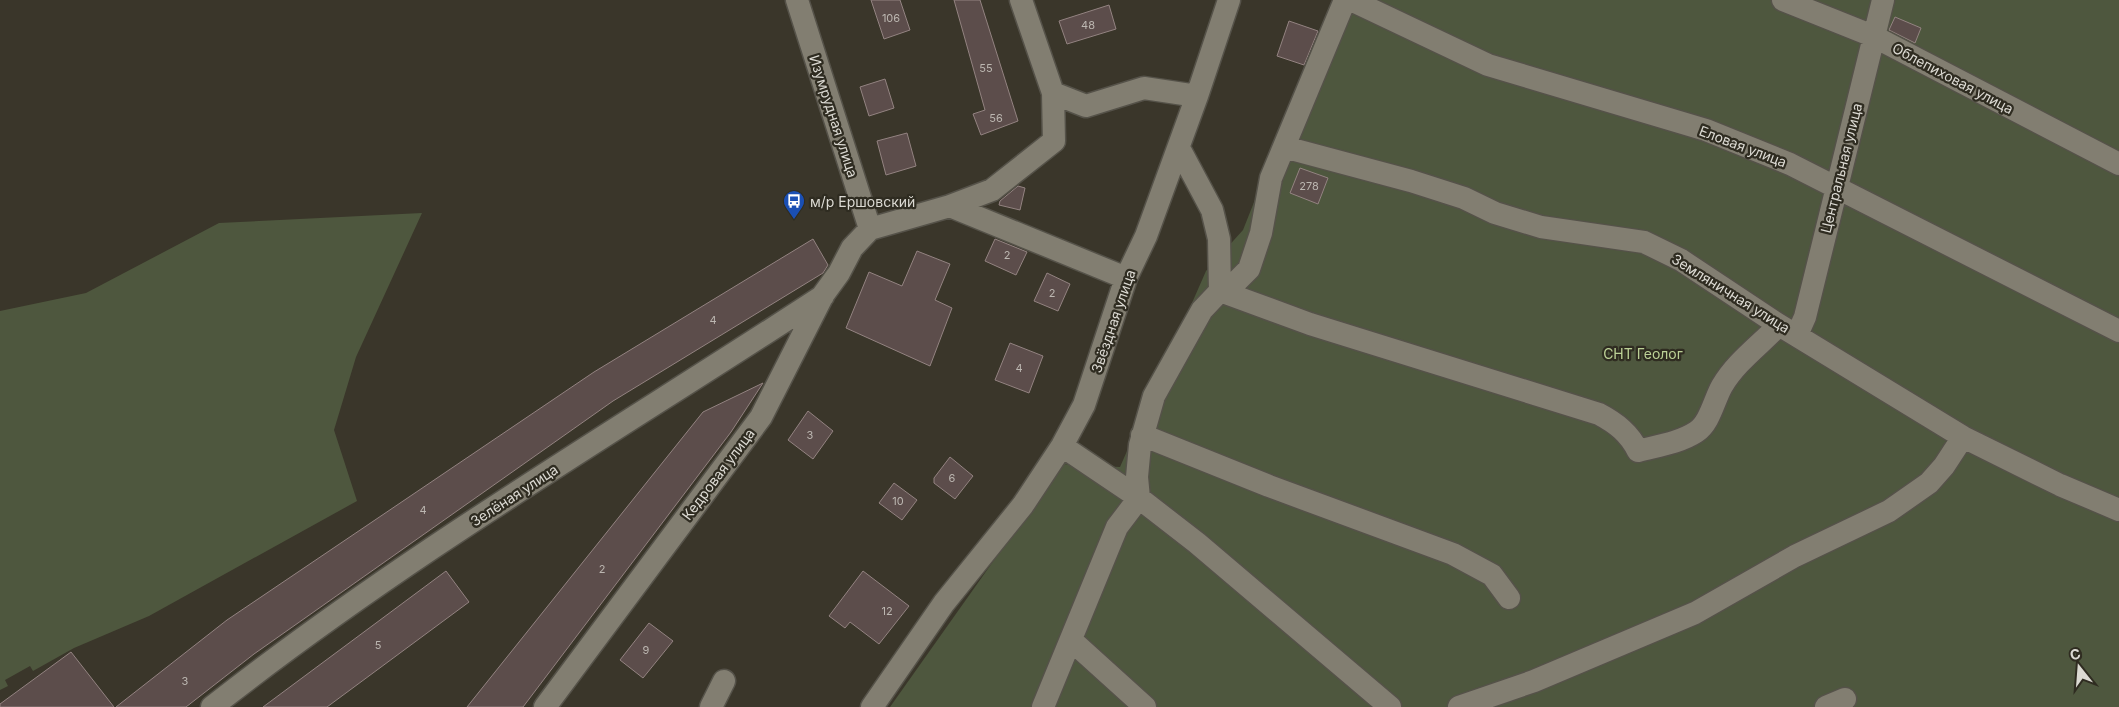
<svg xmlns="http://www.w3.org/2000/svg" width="2119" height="707" viewBox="0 0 2119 707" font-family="Inter,sans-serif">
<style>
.green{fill:#4e573e}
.building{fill:#5c4d4b;stroke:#938381}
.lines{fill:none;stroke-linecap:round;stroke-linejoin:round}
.minor-casing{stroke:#555249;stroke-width:25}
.minor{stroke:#827e71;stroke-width:22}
.labels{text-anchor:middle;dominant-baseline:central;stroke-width:4.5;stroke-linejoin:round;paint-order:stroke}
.number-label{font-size:11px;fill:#bcb7b1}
.street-label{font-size:14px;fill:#dcdad3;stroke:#2f2c21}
.poi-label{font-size:14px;fill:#dcdad3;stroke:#2f2c21;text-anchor:start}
.park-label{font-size:14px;fill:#bcd196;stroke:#2f2c21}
</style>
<rect width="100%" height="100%" fill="#3a362a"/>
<!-- green -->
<path class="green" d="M1334,0H2119V707H890L1062,464L1120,467L1206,271L1243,230Z
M422,213L356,357L334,430L357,501L149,616L74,648L33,671L30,666L5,680L8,686L0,690V311L86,293L219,223Z"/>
<!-- building -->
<path class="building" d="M871,0H900L910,30L884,39Z
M954,0H980L1018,121L981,135L973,114L985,110Z
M1109,5L1116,29L1067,44L1059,21Z
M1895,17L1921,28L1915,43L1889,30Z
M1289,21L1318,31L1304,65L1277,56Z
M885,79L894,108L869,116L860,87Z
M907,133L916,166L886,175L877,141Z
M1300,168L1328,178L1318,204L1290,193Z
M1018,186L1025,188L1020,210L999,205L1000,201Z
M813,239L828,265L823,273L613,401L254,654L186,707H116L227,620L594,372Z
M995,239L1027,252L1016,275L985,261Z
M917,251L950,264L935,300L952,308L930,366L846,328L869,272L902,286Z
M1047,273L1070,284L1058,311L1034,301Z
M1010,343L1043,356L1029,393L995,380Z
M763,383L731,432L523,707H467L703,412Z
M808,411L833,431L813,459L788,440Z
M950,457L973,476L955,499L934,483V478Z
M894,483L917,500L902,520L879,503Z
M446,571L469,602L327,707H263Z
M863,571L909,606L879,644L850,622L845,628L829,616Z
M649,623L673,641L643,678L620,660Z
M71,652L114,707H0V704Z"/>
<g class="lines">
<!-- minor casing -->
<g class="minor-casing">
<path id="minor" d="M797,0L870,229
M1351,0L1488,65L1706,130L1790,164L2119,331
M1783,0L1873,36L2119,164
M1197,96L1229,0
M1284,147L1411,181L1464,198L1495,213L1541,227L1644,242L1681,260L1779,325L1963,437L2060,485L2119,510
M1179,148L1212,210L1219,239L1220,291L1310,324L1599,414C1616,423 1629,433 1638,451C1657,446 1679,443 1696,432C1710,423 1714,400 1722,386C1736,362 1760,345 1779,325
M950,206L992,190L1054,141L1053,93
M1797,335L1805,317L1883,0
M1142,435L1269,486L1453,554L1492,575L1509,598
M1062,446L1139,498L1197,543L1390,707
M1071,640L1145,707
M212,707C405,555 618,430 823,296
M545,707L761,417L823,295L839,273L852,248L870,229L950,206L1126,278
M711,707L724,681
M872,707L944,603L1023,505L1062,446L1084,405L1126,278L1146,236L1197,96L1144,88L1086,106L1053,93L1021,0
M1043,707L1117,527L1139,498L1137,477L1140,445L1154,396L1202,310L1220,291L1236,282L1249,269L1261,233L1271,178L1345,0
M1459,707L1534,681L1695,613L1795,556L1889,511L1929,483L1944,466L1963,437
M1826,707L1845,699"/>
</g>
<!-- minor -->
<use href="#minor" class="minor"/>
</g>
<!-- icons -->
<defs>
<g id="bus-pin" transform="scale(1.125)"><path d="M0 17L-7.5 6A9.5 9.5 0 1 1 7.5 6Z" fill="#1a4fb4" stroke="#2f2c21"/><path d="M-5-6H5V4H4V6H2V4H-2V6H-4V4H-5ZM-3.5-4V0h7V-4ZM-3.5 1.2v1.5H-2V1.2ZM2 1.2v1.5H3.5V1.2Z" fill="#fff"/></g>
</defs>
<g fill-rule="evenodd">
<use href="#bus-pin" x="794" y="201"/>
</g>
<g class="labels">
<!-- number labels -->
<g class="number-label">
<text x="891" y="18">106</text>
<text x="1088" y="25">48</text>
<text x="986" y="68">55</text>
<text x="996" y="118">56</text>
<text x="1309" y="186">278</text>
<text x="1007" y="255">2</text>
<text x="1052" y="293">2</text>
<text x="713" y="320">4</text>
<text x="1019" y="368">4</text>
<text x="810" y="435">3</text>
<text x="952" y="478">6</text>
<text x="898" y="501">10</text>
<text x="423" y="510">4</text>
<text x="602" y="569">2</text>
<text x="887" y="611">12</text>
<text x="378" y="645">5</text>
<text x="646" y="650">9</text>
<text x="185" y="681">3</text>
</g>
<!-- street labels -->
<g class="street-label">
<text transform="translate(1953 78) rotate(28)">Облепиховая улица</text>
<text transform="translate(834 116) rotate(72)">Изумрудная улица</text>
<text transform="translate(1743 146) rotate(21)">Еловая улица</text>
<text transform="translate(1841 168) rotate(-76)">Центральная улица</text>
<text transform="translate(1731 293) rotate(32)">Земляничная улица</text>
<text transform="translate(1113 321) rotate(-71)">Звёздная улица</text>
<text transform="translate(718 474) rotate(-53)">Кедровая улица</text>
<text transform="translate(514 495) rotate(-33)">Зелёная улица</text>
</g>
<!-- poi labels -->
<g class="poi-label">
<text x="810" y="201">м/р Ершовский</text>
</g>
<!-- park labels -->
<g class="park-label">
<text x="1643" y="353">СНТ Геолог</text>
</g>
</g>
<!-- north arrow -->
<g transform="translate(2079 667) rotate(343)" stroke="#2f2c21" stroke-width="4" paint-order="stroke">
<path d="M0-4L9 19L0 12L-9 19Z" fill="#dcdad3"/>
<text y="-8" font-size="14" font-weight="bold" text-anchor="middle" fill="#dcdad3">С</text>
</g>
</svg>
